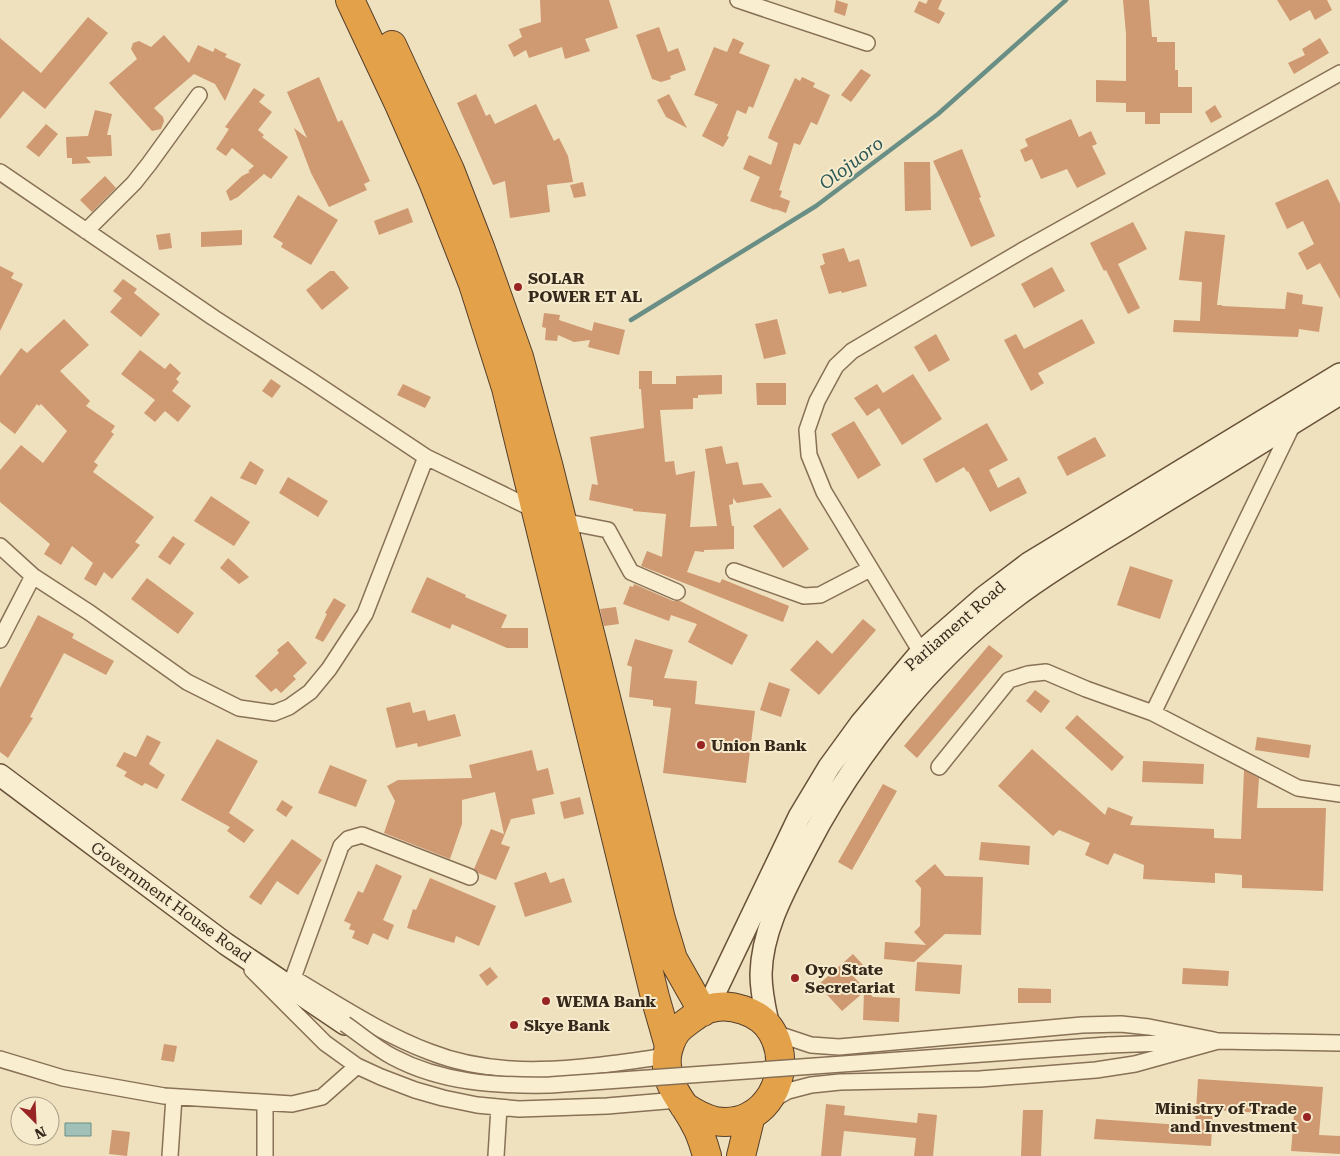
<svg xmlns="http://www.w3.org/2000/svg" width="1340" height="1156" viewBox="0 0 1340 1156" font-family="'Roboto Serif',serif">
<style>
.water{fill:#a1c0b7;stroke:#698e85}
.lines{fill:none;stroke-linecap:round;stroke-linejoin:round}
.stream{stroke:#698e85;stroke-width:4.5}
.building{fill:#cf9972}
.street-casing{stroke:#887156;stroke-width:18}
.secondary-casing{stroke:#695239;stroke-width:24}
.highway-casing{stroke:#553f2b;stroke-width:30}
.street{stroke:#faeed1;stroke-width:15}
.secondary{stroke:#faeed1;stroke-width:21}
.highway{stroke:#e3a14a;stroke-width:28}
.street-bridge-casing{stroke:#887156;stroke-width:18;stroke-linecap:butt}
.street-bridge{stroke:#faeed1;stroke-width:15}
.poi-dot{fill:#982424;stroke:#f6ebcd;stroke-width:2}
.labels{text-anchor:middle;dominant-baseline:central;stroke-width:4;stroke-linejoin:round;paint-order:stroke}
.poi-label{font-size:16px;font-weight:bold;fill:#36291b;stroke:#f6ebcd;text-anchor:start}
.street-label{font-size:16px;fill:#36291b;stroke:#f6ebcd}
.water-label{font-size:18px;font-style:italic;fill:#2a5754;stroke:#f6ebcd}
</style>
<rect width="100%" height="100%" fill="#efe1be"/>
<!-- water -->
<path class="water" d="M65,1123H91V1136H65Z"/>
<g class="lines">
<!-- stream -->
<path class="stream" d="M631,320L816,206L938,114L1066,0"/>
</g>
<!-- building -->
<path class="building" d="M540,0H609L618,28L585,39L590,51L565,59L562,47L529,58L526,50L514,57L508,45L522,37L519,29L541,22Z
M836,0L848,4L845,16L834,12Z
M928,0H942L938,9L945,13L939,24L914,12L919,1L926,4Z
M1123,0H1149L1152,37H1157V42H1175V70H1178V87H1192V113H1160V124H1145V112H1126V103L1096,102V80L1126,81V34Z
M1277,0H1327L1332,10L1315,20L1310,10L1290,21Z
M88,17L108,33L45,109L23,91L0,119V38L41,73Z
M659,27L668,52L678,48L686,70L670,76L671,79L661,82L652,79L636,35Z
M164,35L189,63L198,45L213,52L215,48L220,51L227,54L225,57L241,64L225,101L215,84L194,74L154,108L163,117L164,121L161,129L152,131L109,83L137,59L131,49L133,43L139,41L151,47Z
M733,38L744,43L739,53L770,65L753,108L749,106L746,114L737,110L727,136L729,137L723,147L702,136L718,104L714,103L715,101L713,102L694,95L714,47L727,52Z
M1320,38L1329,53L1294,74L1288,63L1305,55L1302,49Z
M861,69L871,75L851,102L841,95Z
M319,77L338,122L342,120L370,181L364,184L367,190L329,207L311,173L294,128L307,138L287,92Z
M802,77L815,83L813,87L830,95L817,125L811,122L800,145L794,143L779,190L782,191L780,197L790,201L786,213L775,209V210L750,201L760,177L743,169L749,155L771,165L778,143L768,138L770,132L795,78L800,81Z
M254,88L265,95L259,102L272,112L258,130L264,135L262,137L288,157L271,179L264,174L238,197L230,201L226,191L242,176L250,172L248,171L254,166L232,148L226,156L216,149L229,129L225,127Z
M476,94L486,116L490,114L495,124L536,104L554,141L559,138L568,156L573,182L547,185L550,212L510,218L505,181L493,185L457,103Z
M669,94L687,128L666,117L657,100Z
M1215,105L1222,117L1211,123L1205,112Z
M95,110L112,114L107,135H111L112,156L86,157L91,163L72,164V158H67L66,137L88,136Z
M1071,119L1079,137L1091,131L1097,144L1092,146L1106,174L1077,188L1067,169L1041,179L1032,159L1025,162L1020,150L1028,146L1025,139Z
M46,124L58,134L39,157L26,147Z
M962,149L981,197L979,198L995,236L971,247L933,161Z
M904,162H930L931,210L905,211Z
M105,176L116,188L92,212L80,200Z
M1328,179L1340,204V299L1320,263L1307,270L1298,253L1314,244L1303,221L1287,229L1275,203Z
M583,182L586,196L574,198L570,185Z
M298,195L338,220L311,265L281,247L283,243L273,237Z
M408,208L413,222L379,235L374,221Z
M1133,222L1147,249L1118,264L1140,308L1128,314L1106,270L1104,271L1090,243Z
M242,230V245L201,247V232Z
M1185,231L1225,235L1217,305H1222V306L1285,309L1287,292L1303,295L1302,304L1323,307L1319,332L1299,329L1298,337L1173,332L1174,320L1200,321L1202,282L1179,280Z
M170,233L172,248L159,250L156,235Z
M844,248L849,262L859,259L867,286L842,293L841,291L829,294L820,266L825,264L822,254Z
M0,266L14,273L11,278L23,284L0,331Z
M1052,267L1065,291L1034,308L1021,284Z
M330,271H334L349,288L322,310L306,290Z
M123,279L137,289L134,293L160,314L141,337L110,312L122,298L113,291Z
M544,313L560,315L559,320L592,331L594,322L625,330L619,355L588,347L590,340L574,342L558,335L557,341L545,340L546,328L542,327Z
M64,319L89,345L60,371L90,401L86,406L115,426L111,432L114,434L94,462L98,465L93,472L154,517L135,542L140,545L112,579L104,572L96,586L84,579L93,563L72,546L61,565L44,554L50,544L0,502V470L21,445L43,463L67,431L41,404L39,406L37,404L15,434L0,422V376L21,348L27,353Z
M777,319L786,354L764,359L755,324Z
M1082,319L1095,343L1038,373L1044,383L1031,391L1004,340L1016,334L1024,349Z
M936,334L950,360L929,372L914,347Z
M140,350L165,369L170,363L181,373L176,379L179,382L172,391L191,406L178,422L165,411L155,422L144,413L155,400L121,374Z
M639,371H652V384H676V376L722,375V394L698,395V398H693V409L660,410L665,462L674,461L676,475L695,471L690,527L717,526L705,449L722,446L726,464L738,462L743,485L762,483L772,497L737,503L733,498V504L729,505L732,526H734V549L704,550V552L695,551L687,572L720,583L722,579L789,606L783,622L641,566L647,551L662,557L666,514L633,511V509L589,500L592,484L598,485L590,437L644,428L641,389H639Z
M913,374L942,419L902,445L879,408L867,416L854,398L877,384L883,393Z
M271,379L281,386L272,398L262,391Z
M756,383H786V405H757Z
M403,384L431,397L425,408L397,395Z
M854,421L881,465L858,479L831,434Z
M987,423L1008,460L989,470L998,488L1019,477L1027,493L990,512L968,471L967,472L964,467L936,483L923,459Z
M1095,437L1106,456L1067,476L1057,457Z
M250,461L264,470L256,485L240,478Z
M288,477L328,501L318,517L279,493Z
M211,496L250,522L234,546L194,521Z
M780,508L809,549L783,568L753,526Z
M173,536L185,544L170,565L158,557Z
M228,558L249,577L239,584L220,568Z
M1130,566L1173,580L1160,619L1117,605Z
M427,577L466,595L465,597L507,615L501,628H528V648H507L452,624L450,629L411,612Z
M147,578L194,613L178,634L131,599Z
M634,584L673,601H680L748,635L732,665L688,642L697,624L671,615L669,621L623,604L630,586L633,587Z
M334,598L346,605L323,642L315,638L327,614L325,613Z
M616,607L619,624L604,626L600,609Z
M38,615L74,634L72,638L114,661L106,675L64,653L30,717L33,718L8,758L0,752V688Z
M863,619L876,630L819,695L790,670L817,640L832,654Z
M635,639L673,650L664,678L697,681L695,704L755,711L746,783L663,773L671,708L653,706V700L629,697L632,667L627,665Z
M288,641L307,663L293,676L296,679L281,693L276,688L271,692L255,676L279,653L277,650Z
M989,645L1003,656L917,758L904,746Z
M769,682L790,689L781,717L760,710Z
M1035,690L1050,701L1041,713L1026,701Z
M410,702L413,713L425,710L428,721L455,714L461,736L418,747L417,743L396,748L386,708Z
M1077,715L1124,757L1112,771L1065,728Z
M147,735L161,742L149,764L165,775L157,789L145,783L142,786L124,776L127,772L116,766L124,752L136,757Z
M1257,737L1311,745L1309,758L1255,750Z
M217,739L258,761L229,813L254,830L244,843L227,831L230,827L181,800Z
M1032,749L1105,815L1108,807L1133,817L1130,825L1214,829V838L1241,839L1244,770L1259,778L1257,808H1326L1323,891L1242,888V875L1215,873V883L1143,879L1144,865L1114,853L1108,865L1085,855L1090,843L1059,830L1053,836L998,786Z
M532,750L537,771L548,768L554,794L532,799L535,814L511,819L501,844L510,847L496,880L478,873L474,869L491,829L504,834L495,792L462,800V824L450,859L384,833L395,801L387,786L398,780L472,778L469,765Z
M1143,761L1204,764L1203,784L1142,782Z
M330,765L367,780L356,807L318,793Z
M883,784L897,791L852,870L838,862Z
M580,797L584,814L564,819L560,802Z
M282,800L293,807L286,817L276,810Z
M292,839L322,860L298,895L277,881L261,905L249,897Z
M981,842L1030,846L1029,865L979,860Z
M376,864L402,876L383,920L394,925L388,940L373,933L368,945L352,938L355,931L349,929L351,924L344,921L358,891L363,893Z
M935,864L945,876L983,877L981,935L945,934L914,962L884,959L885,942L926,945L914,932L920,926L921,888L915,881Z
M546,872L550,883L564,878L572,902L525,917L514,883Z
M430,878L496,906L479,946L456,936L454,943L407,928L413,909L416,910Z
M853,954L863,965L852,975L873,997L900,998L899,1022L863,1020L864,992L842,1011L818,985Z
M917,962L962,965L960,994L915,991Z
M490,967L498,977L487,986L479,975Z
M1183,968L1229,971L1228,986L1182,984Z
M1018,988L1051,989V1003H1018Z
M164,1044L177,1046L174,1062L161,1060Z
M1198,1079L1323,1087L1319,1135L1340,1136V1154L1291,1151L1294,1115L1213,1110L1211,1146L1094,1139L1096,1119L1195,1126Z
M826,1104L845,1106L844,1115L917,1123L918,1113L937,1115L933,1156H914L916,1138L844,1131L841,1156H821Z
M1023,1110H1043L1041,1156H1021Z
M112,1130L130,1132L127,1156L109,1154Z"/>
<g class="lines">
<!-- street casing -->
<g class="street-casing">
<path id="street" d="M738,0L867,43
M0,172L214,318L309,379L426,457L537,511
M86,231L134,183L149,164L199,95
M562,521L608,530L631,572L677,592
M0,546L33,576L90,613L187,682L239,708L274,713L289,707L310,692L329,669L365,614L426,457
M734,571L804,596L820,595L870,569
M0,640L33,576
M921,652L824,492L809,455L807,430L817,401L836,366L852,351L1025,249L1340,73
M1153,713L1293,424
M939,767L1009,680L1028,674L1046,672L1086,689L1153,713L1298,788L1340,794
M252,970L325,1043L357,1066L381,1077L415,1090L443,1098L477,1105L519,1109L607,1106L678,1100
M293,978C337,1004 382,1034 430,1052C506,1082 589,1067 667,1056
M293,978L341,846L348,839L362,835L470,877
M772,1032L811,1045L839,1047L1082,1025L1121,1024L1149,1027L1214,1040
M1108,1045L1218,1041L1340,1043
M0,1059L63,1078L164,1096L292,1104L322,1097L357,1066
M772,1100L788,1091L811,1085L840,1082L980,1079L1096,1070L1135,1064L1218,1041
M170,1156L174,1097
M265,1156V1103
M496,1156L499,1107"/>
</g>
<!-- secondary casing -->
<g class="secondary-casing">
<path id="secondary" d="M0,775L226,944L345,1024
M707,1009L799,817L829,767L861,723L921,652L984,597L1029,563L1340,374
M769,1027C765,1010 761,992 761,974C762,928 787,886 807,847C854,756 928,663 1010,601C1052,569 1098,543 1143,515C1209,475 1274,435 1340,394"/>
</g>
<!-- highway casing -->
<g class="highway-casing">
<path id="highway" d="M350,0L398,102L433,182L473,284L506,388L655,997L669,1046
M392,45L450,170L481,250L519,357L549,468L661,919L673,959L703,1012
M684,1106C694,1113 703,1118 715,1121C765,1130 796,1073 772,1032C760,1011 729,1002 708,1009C701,1011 681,1026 677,1031C672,1037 668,1048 667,1056C664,1086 683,1100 695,1124C701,1134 704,1145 707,1156
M741,1156L751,1115"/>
</g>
<!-- street -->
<use href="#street" class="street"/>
<!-- secondary -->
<use href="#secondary" class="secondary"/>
<!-- highway -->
<use href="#highway" class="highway"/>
<!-- street-bridge casing -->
<g class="street-bridge-casing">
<path id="street-bridge" d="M345,1024C361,1035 376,1048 393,1057C442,1083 496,1086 550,1085L1108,1045"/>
</g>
<!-- street-bridge -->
<use href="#street-bridge" class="street-bridge"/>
</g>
<!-- markers -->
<g class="poi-dot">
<circle cx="518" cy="287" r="5"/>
<circle cx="701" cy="745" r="5"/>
<circle cx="795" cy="978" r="5"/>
<circle cx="546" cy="1001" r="5"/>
<circle cx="514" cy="1025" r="5"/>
<circle cx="1307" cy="1117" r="5"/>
</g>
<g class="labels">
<!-- poi labels -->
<g class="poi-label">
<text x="528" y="278">SOLAR<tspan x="528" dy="18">POWER ET AL</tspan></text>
<text x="711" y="745">Union Bank</text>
<text x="805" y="969">Oyo State<tspan x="805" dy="18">Secretariat</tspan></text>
<text x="556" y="1001">WEMA Bank</text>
<text x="524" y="1025">Skye Bank</text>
<text x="1297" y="1108" text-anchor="end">Ministry of Trade<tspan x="1297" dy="18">and Investment</tspan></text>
</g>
<!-- street labels -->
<g class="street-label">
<text transform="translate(955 626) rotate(-41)">Parliament Road</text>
<text transform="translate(171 902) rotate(36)">Government House Road</text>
</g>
<!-- water labels -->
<g class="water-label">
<text transform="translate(851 163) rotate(-37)">Olojuoro</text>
</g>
</g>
<!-- north arrow -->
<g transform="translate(35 1121) rotate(156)"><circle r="24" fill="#f6ebcd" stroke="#a99d86"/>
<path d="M0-4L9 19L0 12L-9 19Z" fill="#982424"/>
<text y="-8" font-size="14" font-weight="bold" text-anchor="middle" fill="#36291b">N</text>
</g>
</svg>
